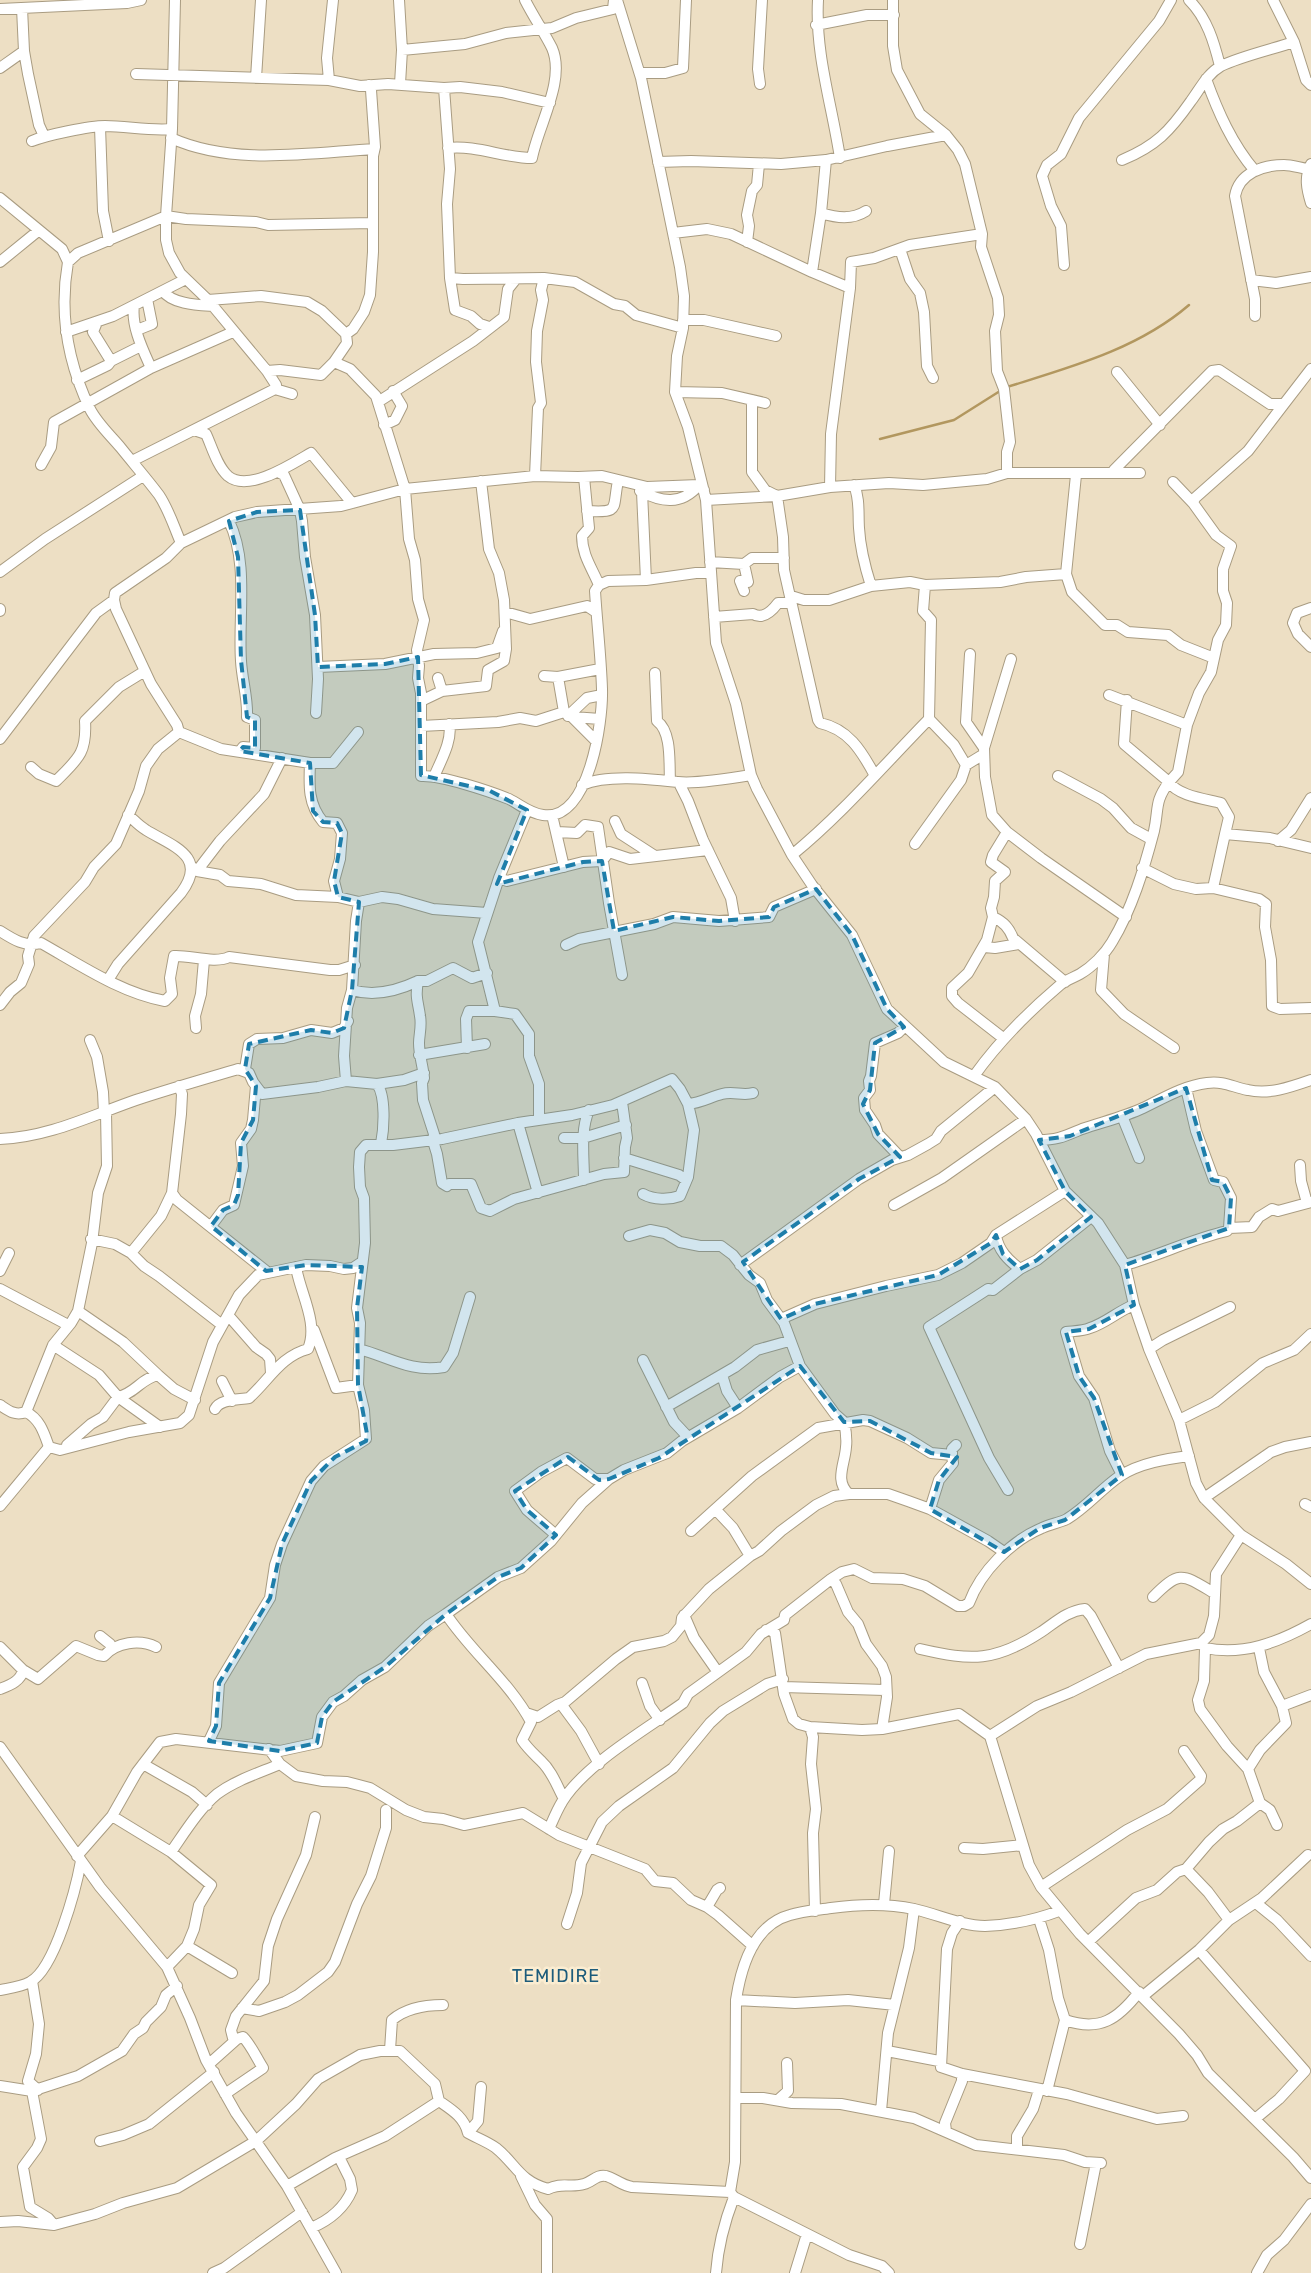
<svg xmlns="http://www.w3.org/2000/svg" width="1311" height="2273" viewBox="0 0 1311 2273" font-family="Rubik,sans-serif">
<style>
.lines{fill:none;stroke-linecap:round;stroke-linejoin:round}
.stream{stroke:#b2975f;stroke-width:2.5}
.minor-casing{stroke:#a99c82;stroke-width:12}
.minor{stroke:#fff;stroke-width:10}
.marked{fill:#1e7eaa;fill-opacity:0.2;stroke:#1e7eaa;stroke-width:4;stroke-dasharray:10 6;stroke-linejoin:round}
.labels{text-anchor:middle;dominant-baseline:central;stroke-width:5;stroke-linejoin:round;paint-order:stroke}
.quarter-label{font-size:18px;letter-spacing:1px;fill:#1d5c7b;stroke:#fbedd1}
</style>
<rect width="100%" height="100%" fill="#eddfc4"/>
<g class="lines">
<!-- stream -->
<path class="stream" d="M1007,387C1071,367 1138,349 1189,305
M880,439L954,420L1000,391"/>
<!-- minor casing -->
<g class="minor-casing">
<path id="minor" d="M175,0L172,129L166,216V240L169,253L180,273L208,300L267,371L276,385L275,389
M399,0L402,50L400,84
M617,0L641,78L680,267L684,296L683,328L677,356L675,392L688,427L706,500L716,643L736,704L751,775L757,789L792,855L812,885L852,935L887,1009L944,1062L995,1087L1026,1119L1036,1134L1065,1191L1098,1223L1125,1265
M818,0C815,54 832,105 840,158
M893,0V46L897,70L920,114L946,135L958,150L965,164L982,234L981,247L998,298L999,315L995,331L997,371L1004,389L1010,442L1007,452V473
M1189,0C1207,18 1214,42 1220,66
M1273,0L1294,42L1306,80L1311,85
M22,8L24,51L28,74L39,125L44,136
M0,9L127,3L141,0
M816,25L867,15H894
M402,50L465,44L506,33L552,28L576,18L613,9L614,0
M0,68L24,51
M136,74L329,80L360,86L388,84L444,88L460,87L502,92L550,103
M256,78L261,0
M641,78L642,73H665L683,68L686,0
M1206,79C1218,112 1232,144 1255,171
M329,80L327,58L333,0
M760,84L758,69L762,0
M444,88L450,169L447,204L450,278L455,310L471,316L480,324L489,327
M100,127L103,211L109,241
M171,138C233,166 308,153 374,149
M32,141C46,135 90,126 105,126C127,126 149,131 172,129
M448,148C477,145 504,158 532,158C538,126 566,80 552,48C544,32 533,16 525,0
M826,160L821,213L812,272L850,288L831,434L830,487
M1122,160C1156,146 1170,131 1191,101C1200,89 1207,74 1221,66C1239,57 1273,49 1294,42
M658,162L691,161L781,164L826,160L887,146L946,135
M1311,164C1304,177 1307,190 1311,203
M0,198L62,249L68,262
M821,213C837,218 852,220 866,211
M673,233L707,229L731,234L812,272
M747,242L749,226L747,215L752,191L757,185L759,164
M900,249L910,279L920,293L924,312L927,366L933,378
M0,262L38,231
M1064,265L1061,226L1051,206L1042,176L1047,165L1061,154L1079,118L1159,21L1171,0
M450,278L463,279L544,278L575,282L614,304L625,306L636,315L683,328
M1251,280L1276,283L1311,277
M850,288L851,262L874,258L910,245L982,234
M163,291C172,304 197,305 212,306
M208,300L261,296L307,302L322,311L346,334L347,343L334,362L321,375L280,370L267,371
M134,306C131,326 143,350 151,368
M1255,316V299L1235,196C1239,173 1263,165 1284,165C1292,165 1300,168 1308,169
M683,320H704L776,336
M97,322L93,332L111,361
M137,330L152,324L147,299
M66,332L113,316L186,279
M346,334L353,329L364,312L370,295L373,252V156L375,147L371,90L369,85
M334,362L350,369L376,396L405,489L409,539L415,560L418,599L424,620L417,650L419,666L418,678L421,693V776C441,775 489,791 509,799C521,805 529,813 543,815C589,822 603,722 602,689C601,657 597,623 595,591L599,585L608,581L646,580L696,573H711
M1117,372L1160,425
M77,380L108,365L111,361L141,346
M675,392L722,393L765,403
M752,400V472L765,490L777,496L783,537L784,570L818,720L820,723C848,729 861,750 874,774
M378,402L473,341L504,317L508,289L516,279
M1284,404L1311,369
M384,425L395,420L402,406L393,391
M194,430L206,434C212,447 217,466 228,476C248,493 292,464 311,453L352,503
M132,461L275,389L292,394
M41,465L51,447L54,422L151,368L233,332
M1114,470L1212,371L1219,370L1270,404H1284L1248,451L1195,498L1193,503L1216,535L1231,546L1223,569V591L1227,603L1226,625L1218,640L1211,672L1199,693L1187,725L1178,772L1169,782L1124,744L1127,700
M278,472L284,475L300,510L302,521L305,557L315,615L318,679L316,713
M1076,475L1066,574L1072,592L1105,625H1117L1128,632L1168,635L1181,645L1214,658
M535,476L538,408L541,403L536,362L537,331L543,300L541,290L544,278
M584,477L589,528L582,536C582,555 592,568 599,585
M1173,482L1193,503
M854,485C860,499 858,513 859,528C860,547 865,567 871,586
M640,491C661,502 681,506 699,485
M642,492L646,580
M706,500L777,496L830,487L889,483L923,485L987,479L1007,473H1140
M587,511C621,513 612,509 618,481
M229,521C249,563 238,616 241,661C242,680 248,698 247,717L255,720V748L243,747L240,751
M181,543C174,527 169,510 159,495C147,479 133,463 121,448C111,436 97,423 90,409C68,363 59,313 68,262L78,253L166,216L186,219L256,222L268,225L373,223
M710,562L744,564L752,558H784
M0,572L45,539L143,476
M925,585L923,611L931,620L929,719L954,745L966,765L984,754
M744,591L740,581L748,582L744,564
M791,596L804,600H829L871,586L910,582L925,585L1000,582L1026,577L1066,574
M1311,608L1297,613L1293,623L1298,634L1311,647
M0,609V611
M505,612L530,619L587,606L596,612
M714,617L753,614C763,620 772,611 778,603H790
M970,654L966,722L984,748
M1011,659L984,748L985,777L992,815L1007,832L1041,858L1126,917
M318,667L385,664L434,654L477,653L497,648L503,631
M655,673L657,721C672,732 669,763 670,781
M544,676L558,677L600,669
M558,677L564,712L573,717L600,719
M438,678L442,691
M1109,695L1187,725
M421,701L442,691L486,686L488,670L504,661L506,649L504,600L499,573L489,549L481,481
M568,716L587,698L602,695
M572,717L596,741
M421,726L498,722L520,718L536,721L564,712
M179,732L177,725L151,684L116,609L114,600L115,593L166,558L181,543L235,517L257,512L341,506L405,489L535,476L578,477L602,476L647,487L699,485L704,490
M179,732L221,749L310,763H333L358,732
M0,739L96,613L114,600
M310,763C309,786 308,804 323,822L337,823L342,833L340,859L334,881L338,897
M31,767L39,774L56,781C78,759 87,753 85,721L119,687L145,671
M1058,776L1101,799L1113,808L1131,828L1151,839
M434,777C440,762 453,740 449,724
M679,783L688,801L703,840L731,898L735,921
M582,785C607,774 650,779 678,782C695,784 733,778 751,775
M552,815L564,867
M615,821L621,834L655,856
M557,832L577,833L585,825L598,827L609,903L622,975
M1278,841L1291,830L1311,798
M915,844L961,780L966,765
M792,855C842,814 884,765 929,719
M191,866L197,871L220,875L228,881L261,884L296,895L338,897L359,902L382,897L398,899L433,909L487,913
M1142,868L1174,884L1196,889L1213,888L1259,899L1266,904L1265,927L1271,960L1272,1006L1280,1009L1311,1008
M197,871L220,841L264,794L282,758
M499,878L507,881L583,862L602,861L609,852L630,859L708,850
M1213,888L1225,834
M993,917C1004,922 1009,928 1013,938L1065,982
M0,931C14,940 25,947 41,943C80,965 121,993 165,1001L172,994L170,978L174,956C190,955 215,964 229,957L330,970H339L355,965
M566,945L579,939L654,924L673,917L719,921L769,917L774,907L816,889
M984,947L995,948L1019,944
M1104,954L1101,990L1124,1014L1174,1048
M487,973L472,978L453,968L427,981H418C415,998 418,1001 420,1016C422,1026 419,1035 419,1043C419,1055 423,1066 424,1078L422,1083L423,1100L434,1134L433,1141L437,1154L442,1183L447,1186L449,1184H471L481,1208L490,1211L514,1199L604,1174L624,1172L625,1147L627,1138L622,1102
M108,980L118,964L181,893C209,856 172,846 146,830C139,826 134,820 128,815
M352,990C375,997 397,991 418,981
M0,1005L10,992L21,983L29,964L28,956L34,936L85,882L94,867L116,844L139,791L146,766L158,749L179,732
M495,1011L478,942L499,878L527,810
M196,1028L195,1016L201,994L204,960
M1003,1038L958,1003L952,996V988L968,973L987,940L993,917L991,908L994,897L995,881L1005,872L991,862L993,855L1007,832
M90,1040L97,1057L103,1092L104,1113
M467,1048L466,1019L469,1011H495L515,1014L529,1034V1056L539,1084V1120
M419,1055L485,1044
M245,1069L249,1044L257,1039L283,1038L311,1030L332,1033L344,1028L348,1021
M974,1076C999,1041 1027,1013 1060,985C1066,980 1073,978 1080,974C1092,967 1105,954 1112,942C1132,909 1144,869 1154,831C1159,809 1154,802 1169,782C1178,796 1206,799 1221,803L1229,817L1225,834L1270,838L1311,848
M346,1081L344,1056L347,1008L352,990L356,921L359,902
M377,1084C386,1096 384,1129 381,1144
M1186,1088L1196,1131L1214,1180L1223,1182L1231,1198L1229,1228
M688,1104C701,1103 710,1097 722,1094C733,1091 743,1096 753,1093
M1122,1116L1139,1158
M518,1123L538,1193
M564,1138H583L626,1125
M0,1139C49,1137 90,1116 136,1100C169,1089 204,1079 238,1069L249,1073L253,1082L262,1094L318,1087L346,1081L377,1084L404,1080L424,1073
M1039,1140C1058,1140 1065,1136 1082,1129C1102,1122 1124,1117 1143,1108C1164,1098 1183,1086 1207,1083C1225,1081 1232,1087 1248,1090C1269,1095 1291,1087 1311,1080
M900,1157L878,1134L875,1125L865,1110L864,1098L870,1090L869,1081L871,1076L875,1043L898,1033L904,1027
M624,1158L679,1175L686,1180
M1300,1165L1301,1181L1307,1203
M584,1180C584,1157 580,1131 589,1110
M172,1193L177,1200L266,1271
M894,1205L942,1178L1026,1119
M211,1226L223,1210L234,1205L243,1166L241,1143L251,1129L253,1120L256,1086
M996,1235C998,1250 1008,1260 1020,1269
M629,1236L650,1230L665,1233L680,1242L700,1246H721L733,1255L749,1275L760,1283L767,1300L784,1323L800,1366L835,1414L844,1422C846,1431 847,1439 846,1447C845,1464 834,1481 849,1494
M91,1239L115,1244L131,1253L144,1266L159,1276L222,1325
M131,1253L161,1216L172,1193L181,1114L182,1094L179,1086
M740,1265L859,1179L892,1160L908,1155L928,1144L936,1139L941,1131L995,1087
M0,1271L9,1253
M0,1289L68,1325
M1134,1305L1125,1265C1160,1255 1192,1239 1227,1231L1229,1228L1252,1227L1259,1217L1272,1209L1278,1211L1311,1202
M1230,1307L1163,1340L1149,1349L1179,1420L1196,1483L1204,1498L1241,1535L1286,1564L1311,1584
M78,1311L123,1342L158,1375
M228,1315L256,1347L266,1354L270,1359L271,1373
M781,1319L815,1304L886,1286L938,1275L962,1263L991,1243L996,1235L1065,1191
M314,1330L336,1388L358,1385
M53,1345L99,1375L118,1397L160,1427
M359,1349C389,1357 411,1373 444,1367L453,1353L470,1297
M643,1360L674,1422L688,1437
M722,1375L727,1391L738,1408
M222,1381L232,1401
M0,1405C9,1411 15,1416 26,1412C40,1419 44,1433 49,1447L0,1506
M666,1407L735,1367L757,1350L789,1341
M215,1409C220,1399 238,1400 249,1398C269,1380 281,1356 308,1349C319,1323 300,1293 296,1267
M26,1412L53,1345L71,1323L78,1311L92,1243L98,1193L107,1166L106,1113
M1179,1420L1215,1402L1263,1363L1294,1350L1311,1334
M67,1445L91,1424L103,1417L118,1397C136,1393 140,1379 158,1375L174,1389L195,1400
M49,1447L60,1450L129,1432L180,1423L189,1415L213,1342L239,1295L258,1275L306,1265L330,1266L344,1269L353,1268L362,1262
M1122,1475L1110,1451L1094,1398L1079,1376L1066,1332C1074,1331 1083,1331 1090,1328C1106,1323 1118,1311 1134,1305L1149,1349
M1008,1490L989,1458L929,1327L988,1289L993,1290L1020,1269L1037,1260L1091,1217
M1204,1498L1271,1452L1285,1447L1311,1442
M1305,1504L1311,1507
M930,1509L939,1480L953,1463L952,1455
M716,1510L733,1528L750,1556
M691,1531L752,1476L818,1428L863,1420L870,1421L907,1438L931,1453L952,1455V1449L956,1445
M556,1535L527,1510L515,1491L541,1472L567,1458L595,1479H609
M831,1579L836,1584L848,1612L858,1624L866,1644L882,1666L886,1677L887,1697L882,1729
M1153,1597C1180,1570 1182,1574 1214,1593
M446,1614C471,1652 509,1681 531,1722L522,1740C528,1749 533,1753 541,1761C552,1771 557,1786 564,1799
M684,1615L694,1638L717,1671
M766,1630H770L775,1633L784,1694L793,1719L799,1724L810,1727L862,1730L882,1729L959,1714L990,1736L1029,1865L1041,1887L1080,1934L1179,2034L1197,2055L1208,2073L1293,2157L1311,2178
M100,1636L110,1644L112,1648
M1201,1643L1205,1648L1204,1681L1198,1700L1200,1709L1227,1746L1248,1769L1260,1803L1270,1810L1277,1825
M0,1647L23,1670L38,1679L76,1646L98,1655L104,1656C116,1642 140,1639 156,1647
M1205,1648C1243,1656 1279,1642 1311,1624
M920,1649C972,1661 995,1662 1041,1632C1056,1622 1067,1611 1085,1609L1091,1616L1119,1668
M642,1683L650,1706L660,1720
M783,1687L885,1690
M0,1689C10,1685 21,1681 23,1670
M561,1704L581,1731L599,1764
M1282,1706L1311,1695
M526,1713L538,1717L557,1705L565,1702L616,1659L633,1647L664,1641L672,1637L681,1626L682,1618L709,1589L750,1556L759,1551L781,1531L816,1505L834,1496L849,1494H888L908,1501L930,1509L988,1541L1004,1552
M810,1727L813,1737L811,1764L816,1809L813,1833L815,1911
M990,1736L1037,1706L1071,1692L1146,1654L1201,1643L1209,1635L1214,1616L1216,1574L1241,1535
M209,1741L216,1726L219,1683L270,1598L275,1565L282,1544L311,1481L324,1466L366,1439L364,1410L358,1385L360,1323L357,1308L365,1243L364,1198L360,1187L359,1167L360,1152L366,1145H393L442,1139L518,1123L572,1115L613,1105L672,1079L680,1089L688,1104L694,1130L688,1177L680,1196C669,1200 654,1200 643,1194
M0,1747L100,1887L167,1967L190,2018L206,2060L236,2113L287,2186L336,2273
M269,1749L280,1764L296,1776L323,1781L347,1782L370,1788L406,1810L424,1817L443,1819L464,1825L523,1813L559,1835L645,1869L655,1881L673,1883L691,1900L707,1907L718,1915L753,1946
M143,1764L192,1792L207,1805
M1248,1769L1260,1750L1286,1723L1282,1706L1264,1672L1259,1648
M112,1816L171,1852L211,1885L199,1905L194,1929L187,1946L167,1967
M549,1829C553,1820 557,1810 562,1802C584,1765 648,1728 683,1703L688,1694L746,1652L761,1634L784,1620L785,1615L831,1579L842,1572L854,1569L872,1578L903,1579L925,1586L958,1606H964L969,1603C981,1571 1011,1541 1042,1528C1050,1524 1059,1523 1067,1519C1087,1507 1101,1489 1120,1476C1140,1463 1166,1459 1189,1456
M964,1848L983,1849L1023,1845
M171,1852C185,1832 199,1809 217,1794C236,1780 259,1773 280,1764
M77,1856L112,1816L137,1772L160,1742L176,1739L280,1751L317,1743L322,1717L333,1702L344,1696L362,1680L385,1667L428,1626L446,1614L498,1577L521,1568L551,1541L582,1503L609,1479L624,1470L667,1453L682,1441L738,1408L780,1377L800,1366
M1186,1869L1208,1892L1229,1920
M1041,1887L1127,1830L1167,1809L1200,1780L1201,1776L1184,1751
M1256,1903L1277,1920L1311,1956
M884,1904L889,1851
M707,1907L717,1890L720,1888
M1039,1919L1049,1950L1058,1998L1065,2020L1047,2091
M960,1921L952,1933L947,1949L941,2067L962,2074L1067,2094L1157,2119L1183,2116
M567,1924L577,1893L581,1863L602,1822L619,1806L673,1768L710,1723L723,1711L767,1684L783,1679
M1088,1942L1136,1898L1157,1890L1177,1872L1186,1869L1209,1842L1223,1829L1237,1821L1260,1803
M187,1946L232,1973
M1199,1950L1305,2071L1279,2099L1255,2119
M32,1981L39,2024L36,2054L28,2081L38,2090
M0,1990C10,1988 21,1987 30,1982C55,1969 76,1888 81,1861
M1143,1996L1199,1950L1229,1920L1262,1898L1308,1855
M736,2000L795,2003L848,2000L895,2005
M242,2008L259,2011L285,2002L298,1995L328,1972L335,1962L357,1904L371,1876L386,1828V1810
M1065,2020C1100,2032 1118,2019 1139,1992
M237,2039L233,2038L231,2030L236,2016L264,1981L268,1946L277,1919L306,1855L315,1817
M390,2050L392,2020C406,2008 424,2005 443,2005
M887,2051L939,2061
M209,2064L237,2039L243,2037C251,2045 256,2057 263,2068L225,2094
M0,2086L32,2091
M736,2098H763L792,2103L841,2104L914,2118L976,2145L1064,2155L1085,2162L1101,2163
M778,2100L788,2091L787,2063
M881,2111L888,2033L909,1948L914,1909
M946,2131L945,2123L962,2081V2074
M468,2133L478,2121L481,2087
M100,2141L123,2135L149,2124L214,2072
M1017,2149V2136L1033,2109L1039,2090
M521,2176L535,2205L547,2219V2273
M287,2186L335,2158L385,2136L439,2101
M734,2197L849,2255L882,2266L889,2273
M0,2222L18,2221L54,2225L95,2214L123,2203L177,2188L256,2141L296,2104L318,2079L360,2055L380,2051H400L435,2084L439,2101C452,2110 464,2117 468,2133C477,2138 488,2142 496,2148C516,2164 519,2181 548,2189C561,2182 571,2188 584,2184C592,2182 597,2174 606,2176C614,2178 621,2185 632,2187L730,2192
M54,2225L48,2218L30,2207L23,2167L37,2148L41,2139L32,2091L78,2076L122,2051L134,2034L143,2028L146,2022L161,2007L166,1995L177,1986
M311,2228C330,2220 344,2209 352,2190L350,2179L339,2157
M1080,2244L1096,2163
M213,2273L224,2268L302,2212
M716,2273C718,2246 724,2223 734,2197L730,2192L735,2162L736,2000C741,1967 753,1925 790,1915C803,1911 818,1910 831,1908C860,1904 886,1903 914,1909C937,1914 962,1926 985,1926C1011,1925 1035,1920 1059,1911
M795,2273L807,2234
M1257,2273L1267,2255L1284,2240L1311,2204"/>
</g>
<!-- minor -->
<use href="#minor" class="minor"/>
</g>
<!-- marked area -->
<path class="marked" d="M300,510L315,615L318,667L385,664L418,657L421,775L490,791L527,810L497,884L583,862L602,861L614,931L673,917L719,921L769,917L774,907L816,889L852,935L887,1009L904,1027L875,1043L870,1090L863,1104L878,1134L900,1157L859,1179L743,1262L781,1319L815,1304L938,1275L991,1243L996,1235L1003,1254L1020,1269L1037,1260L1091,1217L1065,1191L1039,1140L1070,1136L1186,1088L1212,1180L1223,1182L1231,1198L1229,1228L1125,1265L1134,1305L1089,1329L1066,1332L1079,1376L1094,1398L1122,1475L1065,1520L1040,1528L1004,1552L930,1509L939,1480L957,1457L931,1453L870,1421L844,1422L800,1366L659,1458L609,1479L599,1480L568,1457L515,1491L527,1510L556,1535L521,1568L498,1577L446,1614L385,1667L333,1702L322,1717L317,1743L280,1751L209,1741L216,1726L219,1683L270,1598L282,1544L311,1481L335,1457L366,1441L367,1434L358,1385L357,1308L362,1267L306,1265L266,1271L211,1226L223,1210L234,1205L238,1195L241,1143L253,1120L256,1086L245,1069L249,1044L311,1030L332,1033L344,1028L352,990L359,902L338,897L334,881L342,833L337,823L323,822L313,811L310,763L240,751L243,747L255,748V720L247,717L241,660L238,557L229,521L257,512Z"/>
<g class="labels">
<!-- quarter labels -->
<g class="quarter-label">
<text x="556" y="1976">TEMIDIRE</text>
</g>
</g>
</svg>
